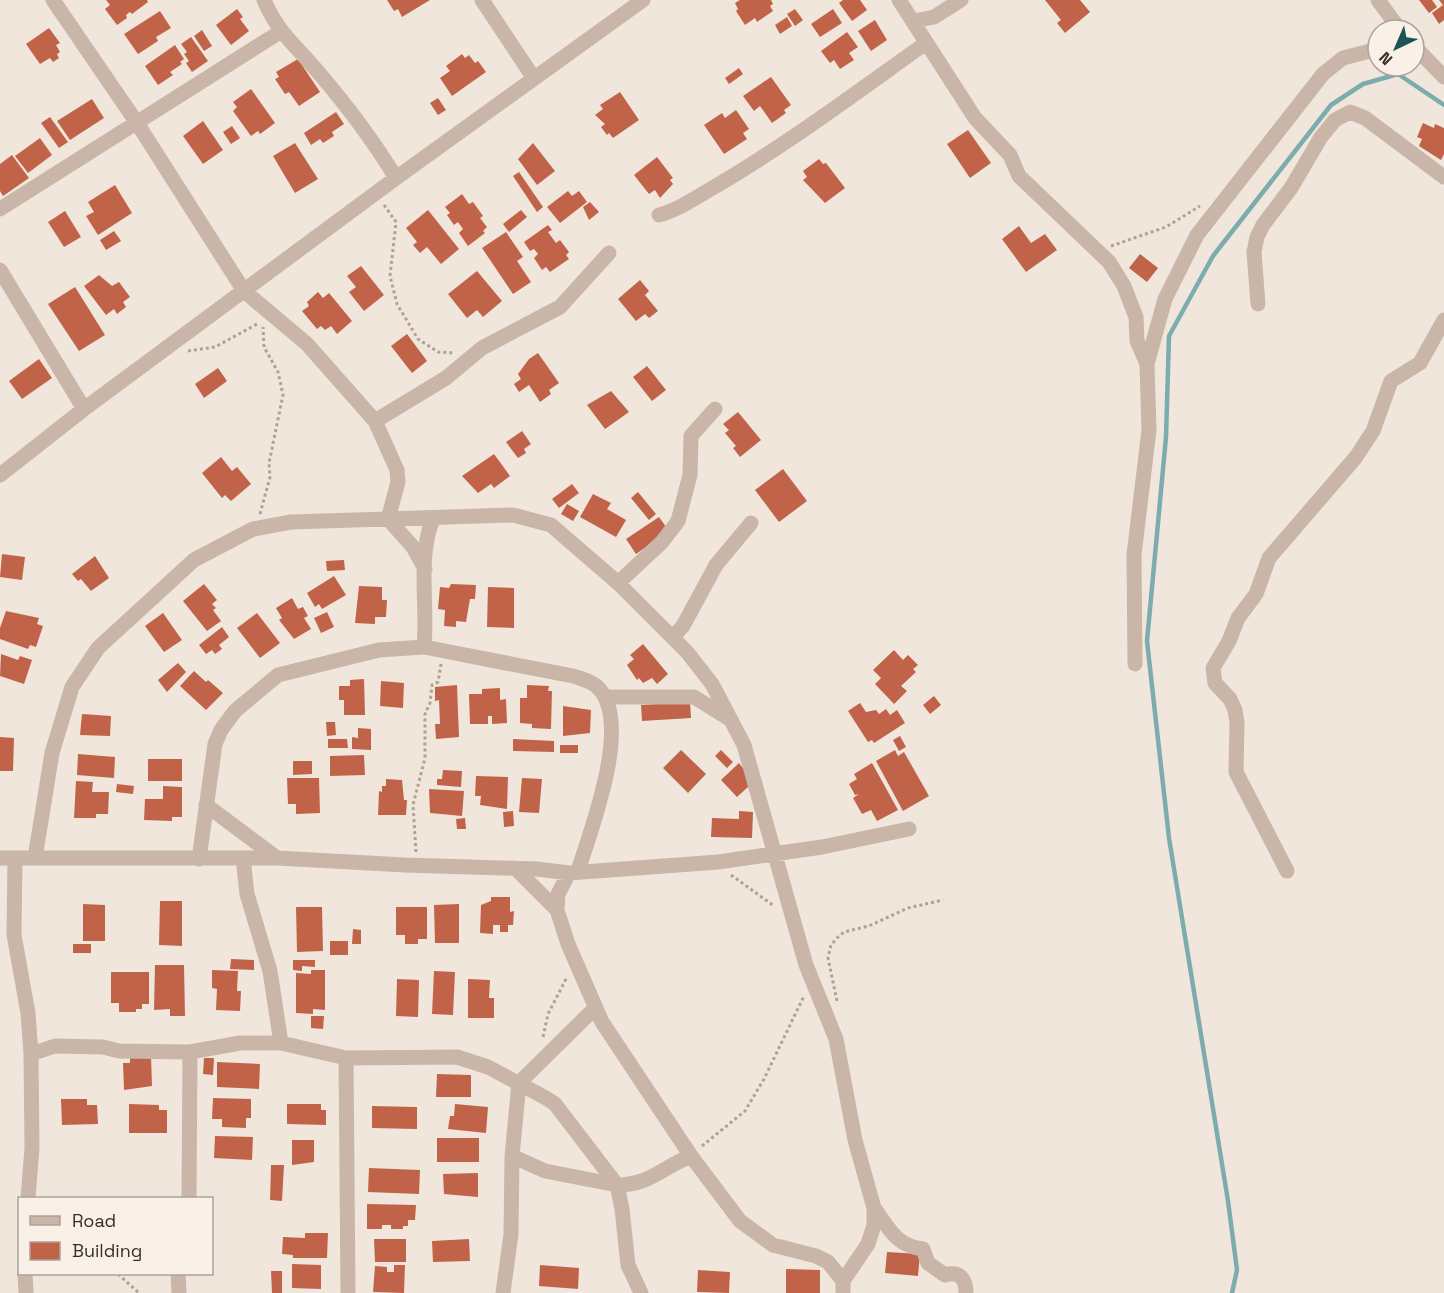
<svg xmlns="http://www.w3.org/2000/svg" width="1444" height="1293" viewBox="0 0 1444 1293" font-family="'Space Grotesk',sans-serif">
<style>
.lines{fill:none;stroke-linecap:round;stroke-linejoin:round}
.stream{stroke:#7cacad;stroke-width:4.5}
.building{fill:#c16349}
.path{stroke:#b4a092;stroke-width:3;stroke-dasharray:3 3;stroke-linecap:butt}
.minor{stroke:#c9b6a8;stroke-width:15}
</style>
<rect width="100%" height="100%" fill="#f1e6dc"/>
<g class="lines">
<!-- stream -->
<path class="stream" d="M1232,1293L1237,1270L1228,1201L1169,838L1147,641L1166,437L1169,336L1213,256L1331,105L1363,84L1398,74L1444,105"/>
</g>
<!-- building -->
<path class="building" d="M106,0H147L148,2L132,14L130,12L126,15L127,18L117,25L105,9L110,5Z
M387,0H430L402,17L398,9L394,11Z
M740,0H771L773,4L770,6L773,11L757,22L755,18L745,25L736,11L738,9L735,3Z
M843,0H860L867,10L852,21L839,3Z
M1045,0H1080L1090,12L1065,33L1057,23L1061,20Z
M1419,0H1432L1437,7L1429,13Z
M1439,0H1444V20L1439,24L1432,13L1443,5Z
M237,9L243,17L240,19L249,31L231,45L216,25Z
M795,9L803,20L795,26L787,14Z
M833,9L842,23L820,37L811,24Z
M160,11L171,28L156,37L158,41L138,54L124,34Z
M787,17L792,26L780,34L775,25Z
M875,20L887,40L871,51L858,31Z
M49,28L60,43L56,45L60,52L57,54L59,58L53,62L50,58L40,64L26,44Z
M202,30L212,46L204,51L194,36Z
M847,32L858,47L849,53L854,60L840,69L834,60L830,63L821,51Z
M191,37L208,61L192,72L186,63L189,61L184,54L187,52L181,44Z
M175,45L184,59L180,62L182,64L170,72L173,75L158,85L145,66Z
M462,54L465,58L469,55L475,63L478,61L486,72L452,96L440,78L450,71L446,66Z
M298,59L320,92L299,106L289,92L285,94L275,79L279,77L276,72Z
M739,68L743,74L729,84L725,78Z
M771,77L791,105L784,110L786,113L772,123L760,106L754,111L743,96Z
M251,89L275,123L260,134L258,131L251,136L233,111L237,107L233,102Z
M620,92L639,120L613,138L609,133L607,135L601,127L605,124L595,115L603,109L600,105Z
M438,98L446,110L438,115L430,103Z
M92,99L104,118L70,140L57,121Z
M736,110L749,129L743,133L747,139L724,154L704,125L722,113L725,118Z
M336,112L344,124L332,132L334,136L323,143L320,139L311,145L304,133Z
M50,117L68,142L59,148L41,123Z
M203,121L223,150L203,164L183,136Z
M1423,123L1434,128L1435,124L1444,128V154L1441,160L1419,146L1422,139L1417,137Z
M232,126L240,138L231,144L223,132Z
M968,130L991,163L970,178L947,144Z
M40,138L52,155L28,173L15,156Z
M295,143L318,179L295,193L273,156Z
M533,143L555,171L537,185L518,159Z
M12,155L29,178L3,196L0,191V164Z
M657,157L673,178L670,180L673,184L660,198L655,190L649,194L634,175Z
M819,159L823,164L826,163L845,188L825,203L803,180L807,177L803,171Z
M519,172L543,207L537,212L513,176Z
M115,185L132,213L98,235L86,216L94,212L88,202Z
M568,191L572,196L579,191L587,202L560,223L547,207Z
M462,194L469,204L473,202L483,216L480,218L487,227L483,231L485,233L468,246L459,233L463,229L458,222L454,225L447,215L450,213L445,207Z
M590,202L599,212L589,220L583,207Z
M428,210L459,249L441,264L427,247L420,253L413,245L417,242L406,228Z
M521,210L527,217L509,232L503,224Z
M65,211L81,237L64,247L48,222Z
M548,225L552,230L548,232L556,243L560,240L569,252L566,255L569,259L550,272L546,267L542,270L534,258L538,254L534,249L530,251L524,242Z
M1019,226L1031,243L1045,234L1057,250L1026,272L1002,239Z
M114,231L121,241L106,250L100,240Z
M506,232L523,257L517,261L531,282L513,294L482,248Z
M1140,254L1158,268L1147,282L1129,268Z
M361,266L384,295L364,311L349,292L356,287L347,276Z
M477,271L502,301L483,317L477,310L467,318L448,294Z
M99,275L112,286L119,282L130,297L123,302L126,307L117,314L114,309L106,315L84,286Z
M640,280L649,291L645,295L658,311L649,318L645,314L636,321L618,299Z
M75,287L105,335L79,351L48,304Z
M318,292L323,298L329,293L352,321L337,334L331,326L325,330L321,326L317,329L302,311L309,306L307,302Z
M407,334L427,361L412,373L391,346Z
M538,353L559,383L549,390L551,394L540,402L529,385L519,392L514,384L521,379L518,374L529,359Z
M39,359L52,378L22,399L9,381Z
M647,366L666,390L652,401L633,377Z
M218,368L227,381L204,398L195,384Z
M611,391L629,412L605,429L587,405Z
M738,412L761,440L740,457L733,448L736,446L725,433L729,430L723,424Z
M522,431L531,444L524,449L526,453L518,458L506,442Z
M494,454L510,476L494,488L491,484L478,493L462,476Z
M221,457L232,471L237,467L251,484L231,501L225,495L222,498L202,473Z
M783,469L807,501L779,522L755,490Z
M572,484L579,493L559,508L552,499Z
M638,492L656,514L649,520L631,498Z
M593,494L611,503L607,509L626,520L616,537L580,517Z
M567,504L579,511L573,521L561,514Z
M659,517L669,531L636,554L626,539Z
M2,554L25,557L22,580L0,577Z
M95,556L109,578L91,591L81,579L78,581L72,574Z
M344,560L345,570L327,571L326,561Z
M334,576L346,595L322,609L319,604L315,607L307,593Z
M204,584L217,600L212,604L216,608L213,610L221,621L207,631L183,601Z
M451,584L476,585L475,599H470L466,622L456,621V627L444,626L445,610L438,609L440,587L449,588Z
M359,586L382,587V600H387L386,617H375V624L355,623Z
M488,587L514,588V628L487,627Z
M292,598L298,609L303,607L308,616L304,618L311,629L294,639L279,620L282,618L276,608Z
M6,611L39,618L37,624L43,626L36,647L30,645L28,649L0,639V628Z
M327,612L334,627L321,633L314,618Z
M163,613L182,640L164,652L145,626Z
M257,613L280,643L260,658L237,628Z
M222,627L229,637L219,645L222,649L215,654L212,650L206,654L199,645Z
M643,644L668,674L657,684L652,678L643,683L639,678L637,680L627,665L634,659L630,655Z
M894,650L903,660L908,655L918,665L913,669L916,672L901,686L907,691L894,704L875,684L881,678L873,670Z
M1,654L18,660L20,656L32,660L24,684L0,676Z
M178,663L186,672L167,692L158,680Z
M194,671L206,682L208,680L223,693L206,710L180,686Z
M364,679L365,715H344V700H339V686H350V680Z
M381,681L404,683L403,708L380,706Z
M457,685L459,737L436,739L435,724H440L439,700L435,701V687Z
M527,685L549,686L548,691H552L551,729L532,728V724L520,723V698H527Z
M500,688V700L506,699L507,723L492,724V716H488V724H470L469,694H482V689Z
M934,696L941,705L930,714L923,705Z
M690,702L691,718L642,721L641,705Z
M860,703L866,712L876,710L879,714L886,709L890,715L897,710L905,723L874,743L872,740L868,742L848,711Z
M563,706L591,710L590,733L563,736Z
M82,714L111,716L110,736L80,735Z
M326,722H335L336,735L327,736Z
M358,728L371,729V750L352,749V737L358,738Z
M900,736L906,747L899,751L893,740Z
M0,737L14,738L13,771H0Z
M328,739H347L348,748H328Z
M513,739L554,741V752L513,751Z
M560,745H578V753H560Z
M681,750L706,774L688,793L663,768Z
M721,750L733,762L727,768L715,756Z
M895,750L898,756L904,752L929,796L903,811L876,761Z
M78,754L115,757L114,778L77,775Z
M364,755L365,775L330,776V756Z
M148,759H182V781H148Z
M293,761H312V774L293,775Z
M739,763L751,779L747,783L749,786L737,797L721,780Z
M872,763L898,810L877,821L871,810L862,814L853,798L859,794L855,795L849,784L857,779L854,774Z
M443,770L462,771L461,787L437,785V779H442Z
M476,776L508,777L507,809L480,805L481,796H475Z
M287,778H319L320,813L296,814V804H288Z
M522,778L542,779L539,813L519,812Z
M386,779L402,780L404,800H407L406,815H378L379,791L382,792V786H386Z
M76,781L93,782L92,792H109L108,814H96V818H74Z
M117,784L134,786L133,794L116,792Z
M163,786L182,787V817H172V821L144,820L145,799H163Z
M429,789L464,791L462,816L430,813Z
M513,811L514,826L504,827L503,812Z
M739,811L753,812L752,838L711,837L712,818L739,819Z
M465,818L466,829H457L456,819Z
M491,897H510V912L514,911L513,925H508V932H500V925H493V934L480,933L481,905L491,901Z
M160,901H182V946L159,945Z
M83,904L105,905V941H83Z
M459,904V943H435L434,905Z
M296,907H322L323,951L297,952Z
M396,907H427V939H418V944H405V935H396Z
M353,929L361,930V944H352Z
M330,941H348V955H330Z
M73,944H91V953H73Z
M231,959L254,960V970L230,969Z
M293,960H315V967L302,966V971L293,970Z
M155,965H184L185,1016H170V1009L154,1010Z
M212,970L238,971L237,991H241L240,1011L216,1010L217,989L212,988Z
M311,970H325V1010L313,1009V1014L296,1013V973L311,974Z
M434,971L455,972L453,1015L432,1014Z
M111,972H149V1004H142V1009H136V1012H119V1003H111Z
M397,979L419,980L418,1017L396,1016Z
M468,979L490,980L489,998H494V1018H468Z
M311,1016H324L323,1029L311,1028Z
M151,1056L152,1086L124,1090L123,1063H130V1057Z
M204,1058H214L213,1075L203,1074Z
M217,1062L260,1064L259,1089L217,1087Z
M437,1074L471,1075V1097H436Z
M213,1098L251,1099V1118H246V1128L222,1127V1119H212Z
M61,1099H87V1105H97L98,1124L62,1125Z
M129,1104L159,1105V1110H167V1133H129Z
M287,1104H321V1110H326V1125L287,1124Z
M455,1104L488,1107L486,1133L448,1129L450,1116H454Z
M372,1106L417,1107V1129L372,1128Z
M215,1136L253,1137L252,1160L214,1158Z
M437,1138H479V1162H437Z
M292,1140H314V1162L292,1165Z
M271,1165H284L282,1201L270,1200Z
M369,1168L420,1170L419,1194L368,1192Z
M478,1173V1197L444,1194L443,1174Z
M367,1204L416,1205L415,1220H408V1226H403V1229H391V1225H382V1229H367Z
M305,1233H328L327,1258H293V1255L282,1254L283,1237L305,1238Z
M374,1239H406V1262H375Z
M469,1239L470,1261L433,1262L432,1241Z
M887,1252L920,1254L918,1276L885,1273Z
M292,1264L321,1265V1289L292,1288Z
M394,1265H405L404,1293L373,1292L375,1266L387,1267V1272H394Z
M540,1265L579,1268L578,1289L539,1286Z
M786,1269L820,1270V1293H786Z
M698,1270L730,1272L729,1293L697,1292Z
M271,1271H282V1293H272Z"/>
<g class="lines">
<!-- path -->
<path class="path" d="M384,205L396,222L390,276L397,304L418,339L438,352L455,353
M1111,246L1166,227L1200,206
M188,351L215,347L259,323
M260,514L270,477L269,463L283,395L278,372L264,347L263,327
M416,852L413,805L425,758V714L430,703L432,685L438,682L441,664
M731,875L774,906
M837,1001L828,958L831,945L837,938L844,932L869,926L908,908L943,900
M543,1037L548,1014L567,977
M702,1146L745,1111L764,1079L804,996
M118,1274L139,1293"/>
<!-- minor -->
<path class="minor" d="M53,0L137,123L244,291L307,344L375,421L397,470L398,482L388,519L413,547L425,569
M264,0C279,35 296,45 319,73C348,107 373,140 396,178
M482,0L533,77
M899,0L975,118L1010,155L1019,176L1109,262L1124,286L1136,317L1137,341L1147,364
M1378,0L1400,30
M914,21L934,17L961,0
M1414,46L1444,77
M0,209L280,32
M659,215C679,210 698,196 716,186C789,143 857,92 926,43
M0,270L84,409
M1258,304L1254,252L1257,237L1263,225L1291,188L1321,137L1335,120L1350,112L1365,118L1444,177
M375,421L446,378L482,348L560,307L609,253
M0,475L84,409L396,178L643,0
M618,583L662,542L678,521L690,475L691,436L715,409
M673,637L683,626L716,565L751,523
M424,647C428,605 417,558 433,519
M1135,664L1134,555L1149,430L1147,364L1165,299L1197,235L1323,74L1343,58L1378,49
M605,697H694L731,720
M206,805L277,858
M0,858H277L405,865L537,869L569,873L718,862L822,847L909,829
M15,858L14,935L28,1013L31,1054L32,1148L28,1198
M35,858L52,753L72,687L98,648L194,560L253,529L291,522L513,515L551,525L618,583L687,652L712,684L744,745L806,965L836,1039L855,1140L874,1208V1225L868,1244L843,1281
M243,858L247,894L270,971L281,1043
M199,859L215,744L221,730L235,711L278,675L379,650L424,647L573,676C582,679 595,682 601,691C630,729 591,829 578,871
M515,868L557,910
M1287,871L1236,772L1237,723L1235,710L1230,699L1215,683L1213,668L1229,641L1238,618L1256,594L1269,558L1356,457L1373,431L1391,381L1420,363L1444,320
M569,873L558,894L557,910L568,944L602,1022L691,1156L740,1221L773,1245L816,1256L828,1262L843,1281V1293
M595,1008L519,1083L512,1156L545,1171L617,1185L622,1209L628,1265L641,1293
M31,1054L55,1046L103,1047L119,1051L190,1052L240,1043H281L346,1058L457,1057L488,1067L546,1098L555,1104L617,1185C650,1185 661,1168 691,1156
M346,1058L348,1293
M189,1198L190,1052
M874,1208C889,1228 896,1246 923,1249L928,1263L945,1275C959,1271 966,1278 966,1293
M25,1274L26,1293
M178,1274L179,1293
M503,1293L511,1234L512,1156"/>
</g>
<!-- legend -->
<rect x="18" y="1197" width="195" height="78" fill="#f9f1e8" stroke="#aba29b" stroke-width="1.5"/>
<rect x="30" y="1216" width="30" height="9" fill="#c9b6a8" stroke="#aba29b" stroke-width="1.5"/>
<text x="72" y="1227" font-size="18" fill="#362c28">Road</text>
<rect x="30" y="1242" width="30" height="18" fill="#c16349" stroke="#aba29b" stroke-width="1.5"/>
<text x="72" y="1257" font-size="18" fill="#362c28">Building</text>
<!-- north arrow -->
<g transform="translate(1396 48) rotate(224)"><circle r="28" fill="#f9f1e8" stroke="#aba29b" stroke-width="1.5"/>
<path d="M0-4.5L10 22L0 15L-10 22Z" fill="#1f5356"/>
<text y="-9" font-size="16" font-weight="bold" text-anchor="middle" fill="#362c28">N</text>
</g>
</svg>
